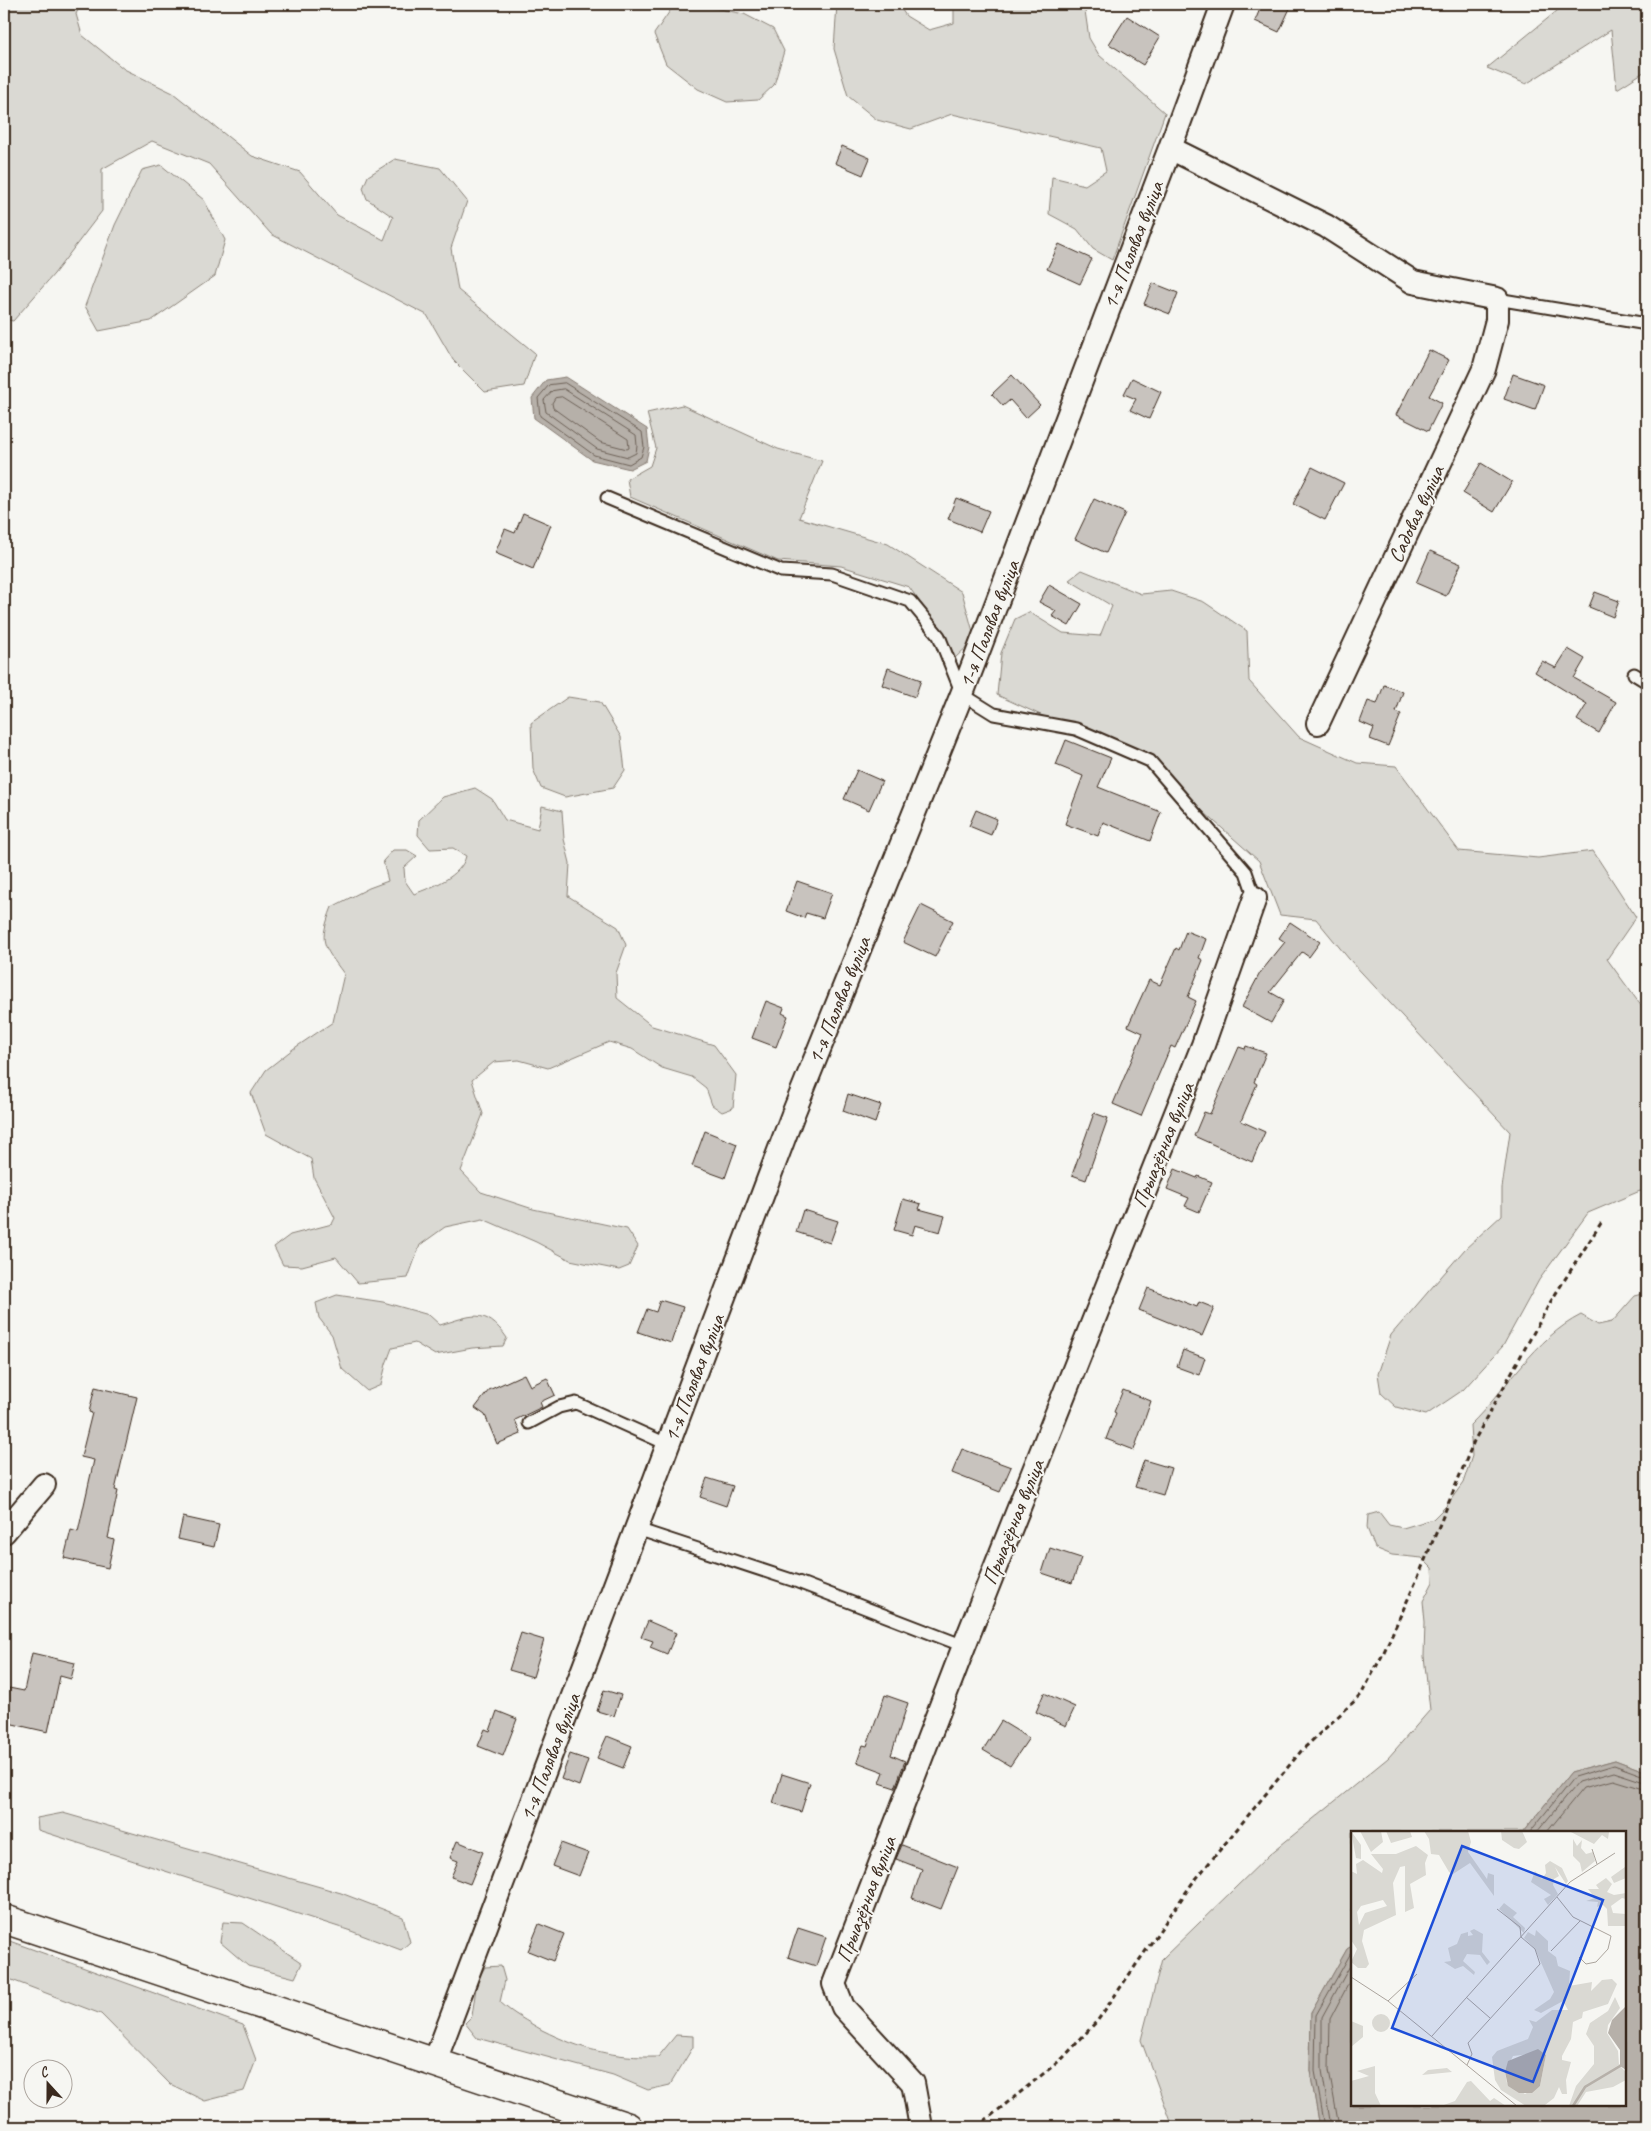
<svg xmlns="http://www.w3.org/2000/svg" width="1651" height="2131" viewBox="0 0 1651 2131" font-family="Caveat,sans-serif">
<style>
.green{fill:#dad9d3;stroke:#8a8278}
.water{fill:#b6b0a9;stroke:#857a71}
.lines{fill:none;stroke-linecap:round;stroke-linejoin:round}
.shore{stroke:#6c6056;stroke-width:1}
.building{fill:#c8c3be;stroke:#3b2a1e}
.service-casing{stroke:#3b2a1e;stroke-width:15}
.minor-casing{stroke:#3b2a1e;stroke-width:26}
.secondary-casing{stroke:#3b2a1e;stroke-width:31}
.path{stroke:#3b2a1e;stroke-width:3;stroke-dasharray:5 4;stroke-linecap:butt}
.service{stroke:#f6f6f2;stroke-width:11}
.minor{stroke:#f6f6f2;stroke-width:22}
.secondary{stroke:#f6f6f2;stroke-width:28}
.labels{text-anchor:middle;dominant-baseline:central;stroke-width:4;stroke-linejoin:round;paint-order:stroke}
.street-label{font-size:21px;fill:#3b2a1e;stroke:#f6f6f2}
.inset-river{fill:none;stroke:#b6b0a9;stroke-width:2.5}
.inset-road{fill:none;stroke:#aba49d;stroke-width:1}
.view{fill:#1d4ed8;fill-opacity:0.15;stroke:#1d4ed8;stroke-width:2.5}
.inset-edge{fill:none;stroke:#3b2a1e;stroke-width:2.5}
</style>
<rect width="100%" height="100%" fill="#f6f6f2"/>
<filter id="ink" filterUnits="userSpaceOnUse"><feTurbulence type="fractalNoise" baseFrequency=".02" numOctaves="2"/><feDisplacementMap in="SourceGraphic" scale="10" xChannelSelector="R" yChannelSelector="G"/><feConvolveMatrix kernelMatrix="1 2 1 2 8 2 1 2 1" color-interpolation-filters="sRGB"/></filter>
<g filter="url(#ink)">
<!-- green -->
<path class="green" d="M4,4H81L76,14L82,35L124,69L173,93L252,156L300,172L337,215L384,240L393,217L367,199L363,188L368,176L395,159L440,168L467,201L451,248L458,290L535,353L524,386L485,392L453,360L427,315L271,234L209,164L152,141L102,169V211L54,274L13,321L4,319Z
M695,4L744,14L773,29L784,51L774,85L758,100L727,102L698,89L666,64L654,34L672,8Z
M837,4H898L906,16L929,30L954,23V4H1084L1089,38L1099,55L1165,113L1112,260L1093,249L1077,229L1049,214L1052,177L1085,185L1106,171L1101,148L952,114L911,129L877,120L848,96L834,49Z
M1562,4H1647V70L1617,89L1611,30L1526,84L1487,68L1563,6Z
M161,165L204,200L225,240L215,276L151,321L99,331L85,306L115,225L142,170Z
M682,405L778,449L822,461L799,518L888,544L962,592L975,639L954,659L946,638L909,587L841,566L778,561L630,497L627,479L650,466L656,448L647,413Z
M1082,570L1141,594L1171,591L1204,602L1247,631L1249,681L1299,737L1357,763L1396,766L1459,851L1538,858L1593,851L1636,917L1607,959L1642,1007L1647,1006V1194L1640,1191L1588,1213L1539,1280L1503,1346L1463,1390L1426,1415L1396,1407L1381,1393L1378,1374L1391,1335L1465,1249L1502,1215V1188L1510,1132L1349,959L1316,919L1280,915L1259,861L1152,766L997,695L1001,653L1015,619L1029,612L1063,633L1100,636L1112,606L1069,580Z
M568,697L600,702L621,737L625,770L613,788L565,797L541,788L533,769L531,723Z
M475,788L492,799L505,820L538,829L542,806L562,811L564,839L570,863L568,896L618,927L626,945L616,973L617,998L652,1026L714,1045L736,1075L733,1108L722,1112L712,1105L706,1088L692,1077L662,1068L632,1049L609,1042L548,1068L519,1060L494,1062L472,1080L483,1114L461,1171L481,1192L533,1209L627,1229L638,1246L629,1266L619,1270L570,1260L536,1242L483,1219L445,1227L420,1245L408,1278L358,1283L336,1257L302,1266L283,1265L274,1247L290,1235L332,1224L335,1218L314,1178L311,1159L266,1134L251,1093L266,1070L293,1049L333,1022L344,974C323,945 318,943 332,907L369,888L388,881L383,861L393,850H407L417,856L404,868L405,881L414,894C432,887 461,877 466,856L453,848L430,849L418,835L419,820L443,797Z
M1647,1293V1772L1615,1760L1571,1772L1523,1832H1352V1946L1347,1949L1311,2013L1310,2071L1320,2127H1173L1141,2040L1162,1959L1270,1854L1388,1758L1430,1710L1424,1656L1425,1622L1423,1601L1433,1582L1432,1568L1422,1558L1392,1555L1375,1548L1367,1528L1368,1515L1379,1512L1389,1525L1403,1528L1433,1519L1447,1505L1463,1483L1472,1456L1470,1425C1507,1389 1535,1338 1581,1315L1598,1325L1612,1322L1635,1296Z
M337,1295L383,1302L429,1315L440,1325C471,1316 485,1306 507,1338L503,1346L472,1348L435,1355L415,1343L392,1348L386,1364L381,1385L367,1391L342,1369L332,1335L319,1318L316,1303Z
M63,1813L341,1893L403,1917L410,1942L401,1950L351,1931L38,1830L37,1818Z
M223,1922L243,1923L302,1963L295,1978L248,1966L220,1942Z
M4,1939L243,2025L256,2060L244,2091L205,2101L170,2084L101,2014L4,1977Z
M501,1966L505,1980L500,2002C513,2014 527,2021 542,2030C582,2050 614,2058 658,2057L676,2035L693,2036V2047L670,2085L648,2090L613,2075L477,2038L465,2023L472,2016L477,1981L485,1967Z"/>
<!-- water -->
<path class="water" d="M566,377L647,429L649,447L646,461L630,469L592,460L534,418L532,398L546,380Z
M1615,1760L1647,1772V2127H1320L1310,2071L1311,2013L1347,1949L1352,1946V2105H1625V1832H1523L1571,1772Z"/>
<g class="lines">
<!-- shore -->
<path class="shore" d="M565,383L642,432L644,447L641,457L629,464L594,455L540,416L538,398L549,385Z
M564,389L636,435L637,446L636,453L628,457L597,449L546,412L544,400L552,391Z
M562,397L628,439L629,448L627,449L600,442L553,408L552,403L555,398Z
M1530,1832L1574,1777L1614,1765L1647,1777
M1537,1832L1578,1782L1614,1772L1647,1783
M1547,1832L1583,1788L1614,1780L1647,1790
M1325,2127L1315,2071L1316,2015L1352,1951
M1331,2127L1322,2070V2017L1352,1962
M1339,2127L1329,2070L1330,2019L1352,1977"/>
</g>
<!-- building -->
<path class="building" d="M1262,4H1292L1279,32L1255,21Z
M1127,16L1160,37L1143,65L1109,44Z
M842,146L870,158L863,175L835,163Z
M1059,244L1092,259L1080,284L1047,269Z
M1153,283L1178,293L1170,314L1144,304Z
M1429,350L1449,360L1429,396L1442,403L1428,431L1396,415Z
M1513,374L1544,385L1535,410L1504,399Z
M1012,375L1040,405L1026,418L1010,400L1003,406L992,394Z
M1132,378L1161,392L1149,419L1130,410L1136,399L1124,394Z
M1481,463L1512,482L1494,512L1463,493Z
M1312,467L1344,483L1325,520L1293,504Z
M956,498L989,511L980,532L948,519Z
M1094,499L1125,513L1106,553L1075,539Z
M523,513L551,525L533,569L495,553L505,529L515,533Z
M1430,551L1461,564L1446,596L1416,583Z
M1049,585L1082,604L1069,626L1052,616L1056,611L1039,602Z
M1595,592L1619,601L1613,617L1589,607Z
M1568,649L1585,659L1574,678L1616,702L1599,733L1577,720L1587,704L1535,672L1542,661L1556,668Z
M888,668L921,680L915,697L882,685Z
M1384,685L1403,692L1396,712L1401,714L1388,746L1370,739L1374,728L1360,722L1368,701L1377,704Z
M1066,740L1111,758L1098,787L1161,812L1150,841L1103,822L1098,836L1065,824L1083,776L1056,765Z
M857,770L882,781L869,810L844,799Z
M976,810L997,819L991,835L969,826Z
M797,881L832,893L823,918L806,913L804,918L786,911Z
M921,905L953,921L935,957L903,942Z
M1290,922L1320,942L1309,957L1302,952L1270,992L1284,1000L1271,1023L1242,1007L1260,973L1285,942L1279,938Z
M1186,931L1206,939L1199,958L1203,960L1188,997L1196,1001L1175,1048L1171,1046L1141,1116L1113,1104L1143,1033L1128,1026L1149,980L1160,985L1176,948L1179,950Z
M766,1001L784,1008L782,1013L788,1016L776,1047L752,1038Z
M1246,1046L1266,1053L1254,1082L1257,1084L1241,1121L1265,1132L1252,1162L1194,1136L1204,1112L1210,1114L1239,1047L1245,1049Z
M848,1094L881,1105L875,1123L843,1111Z
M1094,1113L1108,1118L1086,1180L1072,1175Z
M705,1131L737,1144L725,1178L692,1166Z
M1175,1169L1197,1178L1198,1176L1212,1182L1199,1212L1185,1206L1189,1198L1167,1189Z
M903,1199L921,1204L919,1209L945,1216L940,1232L915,1225L912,1235L894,1230Z
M803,1210L838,1221L830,1243L796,1232Z
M1148,1288L1197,1307L1199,1302L1214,1308L1202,1336L1139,1310Z
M660,1300L683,1307L671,1343L638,1332L647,1309L656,1312Z
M1183,1350L1205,1358L1199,1375L1177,1367Z
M524,1374L530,1386L547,1378L555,1395L540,1402L542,1407L515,1420L521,1434L497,1444L485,1415L475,1408L489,1390Z
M95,1387L137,1397L115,1490L118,1491L108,1538L114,1540L108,1568L64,1558L71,1530L78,1532L94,1460L81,1457L92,1413L89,1412Z
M1123,1390L1151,1401L1134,1450L1106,1439L1116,1413L1114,1412Z
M962,1449L1011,1467L1000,1492L952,1473Z
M1144,1460L1171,1468L1163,1495L1135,1487Z
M707,1478L733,1486L726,1506L700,1497Z
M183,1517L219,1525L214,1547L178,1539Z
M1050,1548L1081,1558L1072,1583L1042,1573Z
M648,1621L676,1633L667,1654L650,1647L653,1641L641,1637Z
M521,1633L544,1640L533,1677L509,1670Z
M32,1653L75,1663L71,1679L60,1676L48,1732L4,1722L9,1688L24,1691Z
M604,1690L621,1695L614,1716L597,1711Z
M1044,1693L1075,1707L1066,1726L1036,1712Z
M885,1695L908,1703L891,1755L905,1761L895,1788L880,1783L884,1772L857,1762L863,1745L867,1746Z
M497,1711L517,1719L503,1756L478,1746L485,1729L490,1731Z
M1001,1721L1029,1738L1010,1766L983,1750Z
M607,1736L632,1746L623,1768L597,1758Z
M570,1754L588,1760L579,1786L561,1779Z
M782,1774L810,1783L801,1812L773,1803Z
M457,1841L483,1852L470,1884L451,1877L458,1861L450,1858Z
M561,1843L588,1853L579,1876L552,1866Z
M902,1845L958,1867L941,1909L912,1898L922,1869L896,1859Z
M539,1924L564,1934L553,1961L528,1951Z
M798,1928L826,1937L816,1966L788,1957Z"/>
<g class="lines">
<!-- service casing -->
<g class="service-casing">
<path id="service" d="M1497,299L1647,324
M607,498L781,571L832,574L910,601L939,636L962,694L994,714L1076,729L1150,761L1246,872L1255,898
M1634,674L1647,682
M529,1423L559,1407L576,1403L669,1445
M637,1529L798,1582L964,1646"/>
</g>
<!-- minor casing -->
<g class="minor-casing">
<path id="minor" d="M1170,148L1326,226L1413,282L1497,299V320L1484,369L1318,723
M4,1532L44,1485
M435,2061L793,1114L962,694L1170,148L1223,4
M921,2127L913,2083L843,2007L834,1984L964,1646L1203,1045L1255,898"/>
</g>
<!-- secondary casing -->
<g class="secondary-casing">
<path id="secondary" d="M4,1919L628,2127"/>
</g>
<!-- path -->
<path class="path" d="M977,2127L1063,2058L1098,2020L1191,1885L1302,1750L1361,1695L1383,1654L1418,1577L1474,1441L1551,1301L1603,1220"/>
<!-- service -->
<use href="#service" class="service"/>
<!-- minor -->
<use href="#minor" class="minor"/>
<!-- secondary -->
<use href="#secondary" class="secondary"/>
</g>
</g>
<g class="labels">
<!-- street labels -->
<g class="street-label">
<text transform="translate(1133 245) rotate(-69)">1-я Палявая вуліца</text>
<text transform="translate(1416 514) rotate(-65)">Садовая вуліца</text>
<text transform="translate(989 624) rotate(-69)">1-я Палявая вуліца</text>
<text transform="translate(839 1000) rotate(-68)">1-я Палявая вуліца</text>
<text transform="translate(1163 1145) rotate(-68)">Прыазёрная вуліца</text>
<text transform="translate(694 1378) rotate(-69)">1-я Палявая вуліца</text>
<text transform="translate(1013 1522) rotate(-68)">Прыазёрная вуліца</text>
<text transform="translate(550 1757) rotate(-69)">1-я Палявая вуліца</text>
<text transform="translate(866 1899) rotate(-69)">Прыазёрная вуліца</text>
</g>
</g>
<!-- overview -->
<g transform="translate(1351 1831)">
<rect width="275" height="275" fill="#f6f6f2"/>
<path d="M0,0L10,14V28L5,27ZM9,0H30L32,11L20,21ZM35,0H59L61,6L40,12ZM73,0H117L120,11L117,21L136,48L137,42L143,44V65L119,32L102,43L98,41L88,24L80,23L78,8ZM150,0H171L176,11L168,18L163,17L151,9ZM218,0H258V1L257,8L251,4L243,13ZM222,8L226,15L231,9L230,17L235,23L242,21L244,30L231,41L229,32L222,25ZM65,15L77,24L74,32L75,44L59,53L63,77L54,81V35L49,36L42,52L45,84L13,99L11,110L18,133L15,137H7L0,131L6,118L0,109V40L6,43L5,33L12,29L31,42L32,38L20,23H45ZM32,69L36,75L14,82L8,94L6,81L10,75ZM199,30L211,37L217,50L215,53L204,36L208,45L203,48L202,54L207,63L197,74L193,68L200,64L180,51L184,40L191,48L195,42L194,34ZM274,36L275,47L263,52L260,46ZM255,47L261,53L256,61L263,64L275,62V68L271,67L260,75L262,82L275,83V95H257L256,78L252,74L246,76L247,71L235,70L244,67L237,58H248L245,54ZM153,72L166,82L162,86L174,97L173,102L148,78ZM123,98L132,103L131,121L139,131L136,134L129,124L116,123L112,130L124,141L123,144L112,135L104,138L93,131L100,130L97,117L106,113L110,103L117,101V105L122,104L119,100ZM185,99L197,110V120L205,126L207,135L219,140L218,155L241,151L240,160L251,149L261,148L266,153L257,173L232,181L231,187L222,191L220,208L211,225V229L220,231L215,249L216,263H211L208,256L203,267L194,274L175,275L150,259L144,249L141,226L146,220L177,208L182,196L178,189L185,191L201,179H217L212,170L190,182L183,179L199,168L203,161L184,118L173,107L177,101L184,105ZM178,223L195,224L189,255L174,263L156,252L154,241L162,225ZM264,166L269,177L257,194L256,202L267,220L268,234L275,241V249L262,256L235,261L226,275H218L225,255L243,233V215L235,203L239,192L257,180ZM21 192a9 9 0 1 1 18 0a9 9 0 1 1-18 0ZM0,190L12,195V206L0,216ZM24,235V262L30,275H0V250L18,245L6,240ZM96,237L101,241L71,244L77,239ZM120,250L139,270L143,267L155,275H90L104,270L116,251Z" fill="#dad9d3" fill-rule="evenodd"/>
<path d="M275,175V239L269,235V219L257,202L261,189ZM187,218L195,224L189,255L181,262H168L157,255L154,241L157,230Z" fill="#b6b0a9"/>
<path class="inset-river" d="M222,275L234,256L269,235L275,227"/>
<path class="inset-road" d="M241,18L246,33M206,66L222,86L260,105L257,118L245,131L235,133L228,126M200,120L229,90M0,146L37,170L166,275M115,166L139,187M37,170L66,143M81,205L219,51L264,22M116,234L121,223L117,212L189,133L184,118L170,106L169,96L146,78"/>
<path class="view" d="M111,15L252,69L182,251L41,197Z"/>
<rect width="275" height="275" class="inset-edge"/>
</g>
<!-- margin -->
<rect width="1651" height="2131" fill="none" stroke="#f6f6f2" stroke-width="20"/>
<rect x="10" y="10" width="1631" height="2111" fill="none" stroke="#3b2a1e" stroke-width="2" filter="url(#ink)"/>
<!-- north arrow -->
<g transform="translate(48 2084) rotate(339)"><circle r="24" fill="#f6f6f2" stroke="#aba49d"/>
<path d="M0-4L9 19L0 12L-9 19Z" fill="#3b2a1e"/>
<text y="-8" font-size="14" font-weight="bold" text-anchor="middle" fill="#3b2a1e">С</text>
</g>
</svg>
